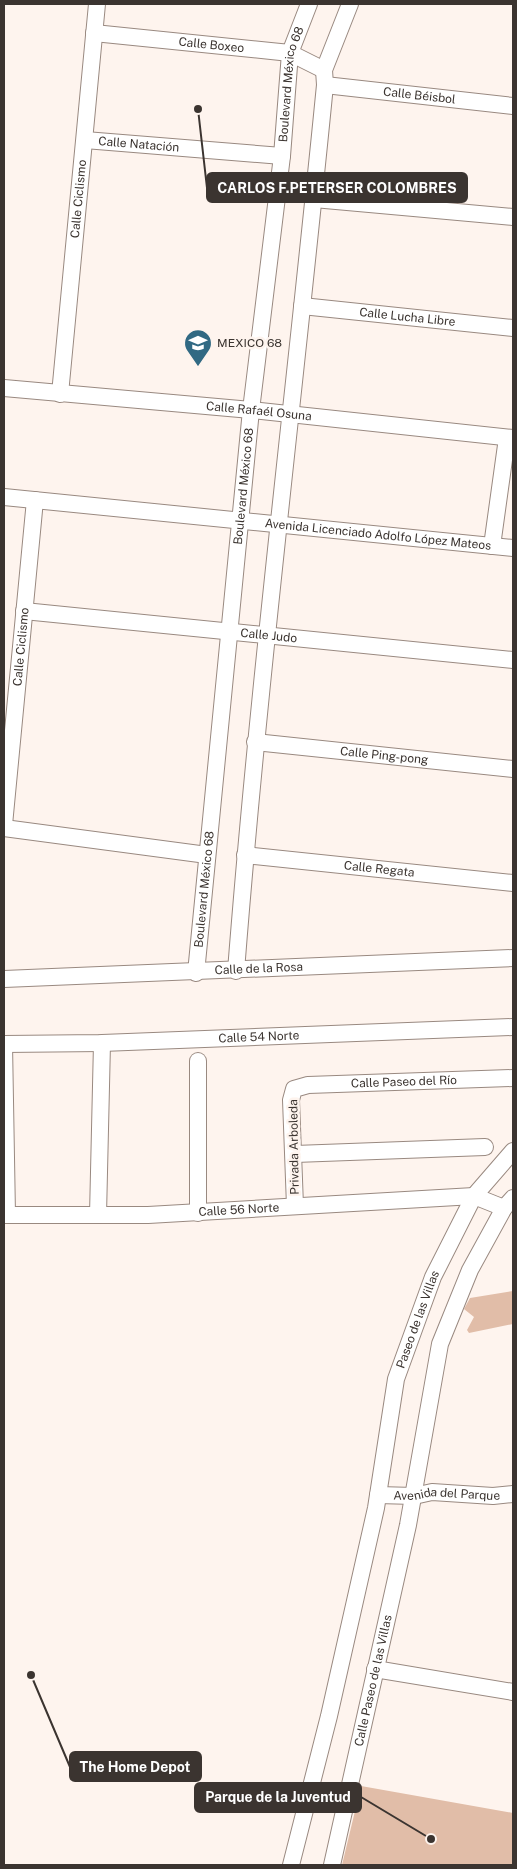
<svg xmlns="http://www.w3.org/2000/svg" width="517" height="1869" viewBox="0 0 517 1869" font-family="'Public Sans',sans-serif">
<style>
.green{fill:#e1bda8}
.lines{fill:none;stroke-linecap:round;stroke-linejoin:round}
.minor-casing{stroke:#998980;stroke-width:18}
.minor{stroke:#fff;stroke-width:16}
.labels{text-anchor:middle;dominant-baseline:central;stroke-width:5;stroke-linejoin:round;paint-order:stroke}
.street-label{font-size:12px;fill:#3b3430;stroke:#fef4ee}
.poi-label{font-size:12px;fill:#3b3430;stroke:#fef4ee;text-anchor:start}
.leader{fill:none;stroke:#3b3430;stroke-width:2}
.callout-dot{fill:#3b3430;stroke:#fef4ee;stroke-width:2}
.callout{fill:#3b3430;stroke:#3b3430;stroke-width:2}
.callout-label{font-size:14px;text-anchor:middle;font-weight:bold;fill:#fff}
</style>
<rect width="100%" height="100%" fill="#fef4ee"/>
<!-- green -->
<path class="green" d="M513,1291V1324L469,1333L467,1330L474,1317L464,1309L470,1298Z
M361,1786L513,1813V1865H342Z"/>
<g class="lines">
<!-- minor casing -->
<g class="minor-casing">
<g id="minor">
<path id="s1" d="M94,33L290,53L324,70"/>
<path id="s2" d="M325,85L513,106"/>
<path id="s3" d="M85,140L282,156"/>
<path d="M314,199L513,217"/>
<path id="s4" d="M302,306L513,328"/>
<path id="s5" d="M4,388L251,410L513,438"/>
<path id="s6" d="M60,394L97,4"/>
<path id="s7" d="M4,497L513,548"/>
<path d="M492,546L507,438"/>
<path id="s8" d="M24,611L513,660"/>
<path id="s9" d="M255,742L513,769"/>
<path id="s10" d="M4,825L35,500"/>
<path d="M4,828L207,855"/>
<path id="s11" d="M245,855L513,883"/>
<path d="M236,971C259,675 296,381 325,85L324,70L350,4"/>
<path id="s12" d="M196,973L251,410L282,156L290,53L309,4"/>
<path id="s13" d="M4,979L513,958"/>
<path id="s14" d="M4,1044L102,1043L513,1027"/>
<path d="M4,1044L7,1215"/>
<path d="M198,1061V1213"/>
<path d="M295,1154L485,1147"/>
<path id="s15" d="M295,1206L291,1100L294,1089L308,1085L513,1078"/>
<path id="s16" d="M4,1215H148L474,1196L504,1208"/>
<path d="M98,1215L102,1043"/>
<path id="s17" d="M378,1495L414,1496L432,1492L493,1496L513,1494"/>
<path d="M375,1669L513,1692"/>
<path id="s18" d="M291,1865L329,1716L376,1508L396,1379L433,1277L474,1196L513,1151"/>
<path id="s19" d="M332,1865L408,1525L440,1344L470,1270L504,1208L513,1198"/>
</g>
</g>
<!-- minor -->
<use href="#minor" class="minor"/>
</g>
<!-- icons -->
<defs>
<g id="school-pin" transform="scale(1.4375)"><path d="M0 17L-7.5 6A9.5 9.5 0 1 1 7.5 6Z" fill="#316983" stroke="#fef4ee"/><path d="M0-5L7-2L0 1L-7-2ZM-4 1L0 2.5L4 1V4Q0 6-4 4Z" fill="#fff"/></g>
</defs>
<g fill-rule="evenodd">
<use href="#school-pin" x="198" y="343"/>
</g>
<g class="labels">
<!-- street labels -->
<g class="street-label">
<text stroke="none"><textPath href="#s1" startOffset="118">Calle Boxeo</textPath></text>
<text stroke="none"><textPath href="#s12" startOffset="894">Boulevard México 68</textPath></text>
<text stroke="none"><textPath href="#s2" startOffset="95">Calle Béisbol</textPath></text>
<text stroke="none"><textPath href="#s3" startOffset="54">Calle Natación</textPath></text>
<text stroke="none"><textPath href="#s6" startOffset="196">Calle Ciclismo</textPath></text>
<text stroke="none"><textPath href="#s4" startOffset="106">Calle Lucha Libre</textPath></text>
<text stroke="none"><textPath href="#s5" startOffset="256">Calle Rafaél Osuna</textPath></text>
<text stroke="none"><textPath href="#s12" startOffset="489">Boulevard México 68</textPath></text>
<text stroke="none"><textPath href="#s7" startOffset="376">Avenida Licenciado Adolfo López Mateos</textPath></text>
<text stroke="none"><textPath href="#s8" startOffset="246">Calle Judo</textPath></text>
<text stroke="none"><textPath href="#s10" startOffset="179">Calle Ciclismo</textPath></text>
<text stroke="none"><textPath href="#s9" startOffset="130">Calle Ping-pong</textPath></text>
<text stroke="none"><textPath href="#s11" startOffset="135">Calle Regata</textPath></text>
<text stroke="none"><textPath href="#s12" startOffset="84">Boulevard México 68</textPath></text>
<text stroke="none"><textPath href="#s13" startOffset="255">Calle de la Rosa</textPath></text>
<text stroke="none"><textPath href="#s14" startOffset="255">Calle 54 Norte</textPath></text>
<text stroke="none"><textPath href="#s15" startOffset="228">Calle Paseo del Río</textPath></text>
<text transform="translate(294 1147) rotate(-91)">Privada Arboleda</text>
<text stroke="none"><textPath href="#s16" startOffset="235">Calle 56 Norte</textPath></text>
<text stroke="none"><textPath href="#s18" startOffset="561">Paseo de las Villas</textPath></text>
<text stroke="none"><textPath href="#s17" startOffset="69">Avenida del Parque</textPath></text>
<text stroke="none"><textPath href="#s19" startOffset="189">Calle Paseo de las Villas</textPath></text>
</g>
<!-- poi labels -->
<g class="poi-label">
<text x="217" y="343">MEXICO 68</text>
</g>
</g>
<!-- callouts -->
<path class="leader" d="M198 109L207 188M31 1675L70 1767M431 1839L361 1797"/>
<g class="callout-dot">
<circle cx="198" cy="109" r="5"/>
<circle cx="31" cy="1675" r="5"/>
<circle cx="431" cy="1839" r="5"/>
</g>
<g class="callout">
<rect x="207" y="173" width="260" height="29" rx="5"/>
<rect x="70" y="1752" width="131" height="29" rx="5"/>
<rect x="195" y="1783" width="166" height="29" rx="5"/>
</g>
<g class="callout-label">
<text x="337" y="193">CARLOS F.PETERSER COLOMBRES</text>
<text x="135" y="1772">The Home Depot</text>
<text x="278" y="1802">Parque de la Juventud</text>
</g>
<!-- border -->
<rect width="517" height="1869" fill="none" stroke="#3b3430" stroke-width="10"/>
</svg>
